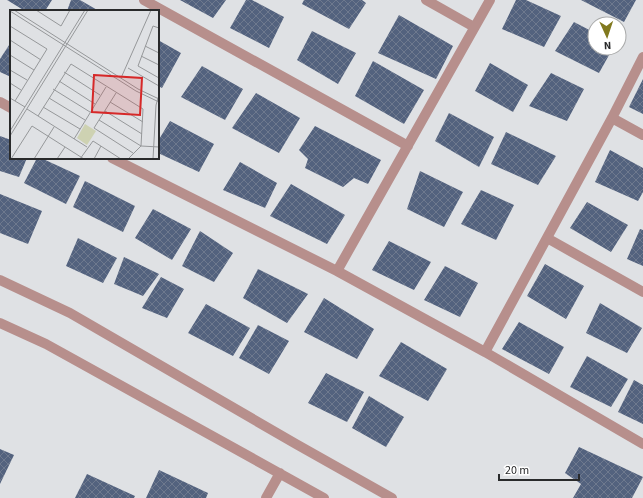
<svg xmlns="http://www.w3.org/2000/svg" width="643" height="498" viewBox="0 0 643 498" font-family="'Source Sans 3',sans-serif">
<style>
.building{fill:url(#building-cross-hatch)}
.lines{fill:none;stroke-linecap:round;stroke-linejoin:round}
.minor{stroke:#b78f8c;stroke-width:10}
.inset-road{fill:none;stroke:#96989a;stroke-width:1}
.view{fill:#d62828;fill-opacity:0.15;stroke:#d62828;stroke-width:2}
.inset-edge{fill:none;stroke:#292a2b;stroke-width:2}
</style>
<defs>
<pattern id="building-cross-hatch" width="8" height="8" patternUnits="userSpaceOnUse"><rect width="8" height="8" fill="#53627e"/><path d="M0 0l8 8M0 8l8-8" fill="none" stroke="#6e798e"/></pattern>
</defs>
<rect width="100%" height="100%" fill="#dfe1e4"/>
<!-- building -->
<path class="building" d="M7,0H52L45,11H25Z
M71,0H80L99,11H67Z
M180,0H226L213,18Z
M246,0H252L284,17L269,48L230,28Z
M304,0H362L366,3L349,29L302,4Z
M516,0H526L561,16L544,47L502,29Z
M581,0H636L624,22Z
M399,15L453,46L436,79L378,53Z
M574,22L595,33V48H613L599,73L555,51Z
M312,31L356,53L338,84L297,60Z
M158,40L181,53L162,88L158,86Z
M11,42V77L0,72V59Z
M373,61L424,90L404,124L355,96Z
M490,63L528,85L513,112L475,91Z
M202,66L243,89L225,120L181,97Z
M551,73L584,89L567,121L529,106Z
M643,79V114L629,107Z
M256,93L300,118L279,153L232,128Z
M449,113L494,137L479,167L435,141Z
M170,121L214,144L199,172L158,153V141Z
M315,126L381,160L368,184L354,178L343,187L305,168L308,159L299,150Z
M506,132L556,156L538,185L491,164Z
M0,136L11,140V158H27L19,177L0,171Z
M610,150L643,168V192L638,201L595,182Z
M37,158H41L80,176L66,204L24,183Z
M240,162L277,183L265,208L223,190Z
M420,171L463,192L444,227L407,209Z
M85,181L135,206L123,232L73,207Z
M291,184L345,215L327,244L270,216Z
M481,190L514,205L496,240L461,224Z
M0,194L42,211L28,244L0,233Z
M587,202L628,225L611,252L570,228Z
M153,209L191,229L172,260L135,238Z
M640,229L643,230V266L627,259Z
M200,231L233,253L214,282L182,266Z
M78,238L117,258L103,283L66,266Z
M389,241L431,262L414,290L372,270Z
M124,257L159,274L143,296L114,284Z
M545,264L584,286L566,319L527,296Z
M445,266L478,283L460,317L424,300Z
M258,269L308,294L287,323L243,298Z
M161,277L184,289L167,318L142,308Z
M324,298L374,329L357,359L304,332Z
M600,303L642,328L627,353L586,333Z
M206,304L250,328L233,356L188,333Z
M519,322L564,347L549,374L502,349Z
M258,325L289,341L269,374L239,358Z
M401,342L447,369L428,401L379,376Z
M587,356L628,379L611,407L570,387Z
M326,373L364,392L347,422L308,403Z
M634,380L643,385V424L618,412Z
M369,396L404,417L386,447L352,428Z
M579,447L643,477L632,498H573L581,484L565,473Z
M0,449L14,455L0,484Z
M159,470L208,493L206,498H146Z
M87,474L135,496L134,498H75Z"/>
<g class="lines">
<!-- minor -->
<path class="minor" d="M144,0L408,146
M426,0L474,27
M0,102L11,108
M612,118L643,135
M112,158L337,271L485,352L643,444
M547,238L643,292
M337,271L490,0
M0,280L70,313L296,444L392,498
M0,323L46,344L324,498
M485,352L612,118L643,57
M266,498L280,473"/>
</g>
<!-- overview -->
<g transform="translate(10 10)">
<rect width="149" height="149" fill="#dfe1e4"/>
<path d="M75,114L86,121L77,135L67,128Z" fill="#ced2b2"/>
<path class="inset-road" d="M4,0L128,79L149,89M26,0L51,16L60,0M0,1L126,81L149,92M0,16L37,39L5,91M149,18L143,16L128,56L149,68M0,30L31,50M135,36L149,43M0,45L24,60M131,46L149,55M118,58L149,76M0,60L17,70M54,62L90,85M111,68L141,0M49,71L85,94M0,73L11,80M43,79L80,102M106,83L84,118L123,143M0,88L15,97M39,88L75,110M100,92L133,112M33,97L70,119M17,99L77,137M95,101L132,124M28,106L61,54L133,99L131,136L89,110M0,121L75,0M0,126L78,0M64,129L96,77M1,149L22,116L74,149M24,149L44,117M47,149L55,137M70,149L83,131L111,149M84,149L91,136M118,149L131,136L149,137M143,149L146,95L149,85"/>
<path class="view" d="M84,65L132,68L130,105L82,102Z"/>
<rect width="149" height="149" class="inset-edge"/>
</g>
<!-- north arrow -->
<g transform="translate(607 36) rotate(177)"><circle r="19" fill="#ffffff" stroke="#a9aaaa"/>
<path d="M0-3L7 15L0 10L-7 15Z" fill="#81791e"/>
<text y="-6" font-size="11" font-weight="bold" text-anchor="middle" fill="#292a2b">N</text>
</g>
<!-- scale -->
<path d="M499 474v6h80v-6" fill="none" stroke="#292a2b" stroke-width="2"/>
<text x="505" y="474" font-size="12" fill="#292a2b" stroke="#ffffff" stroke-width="3" paint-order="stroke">20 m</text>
</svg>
